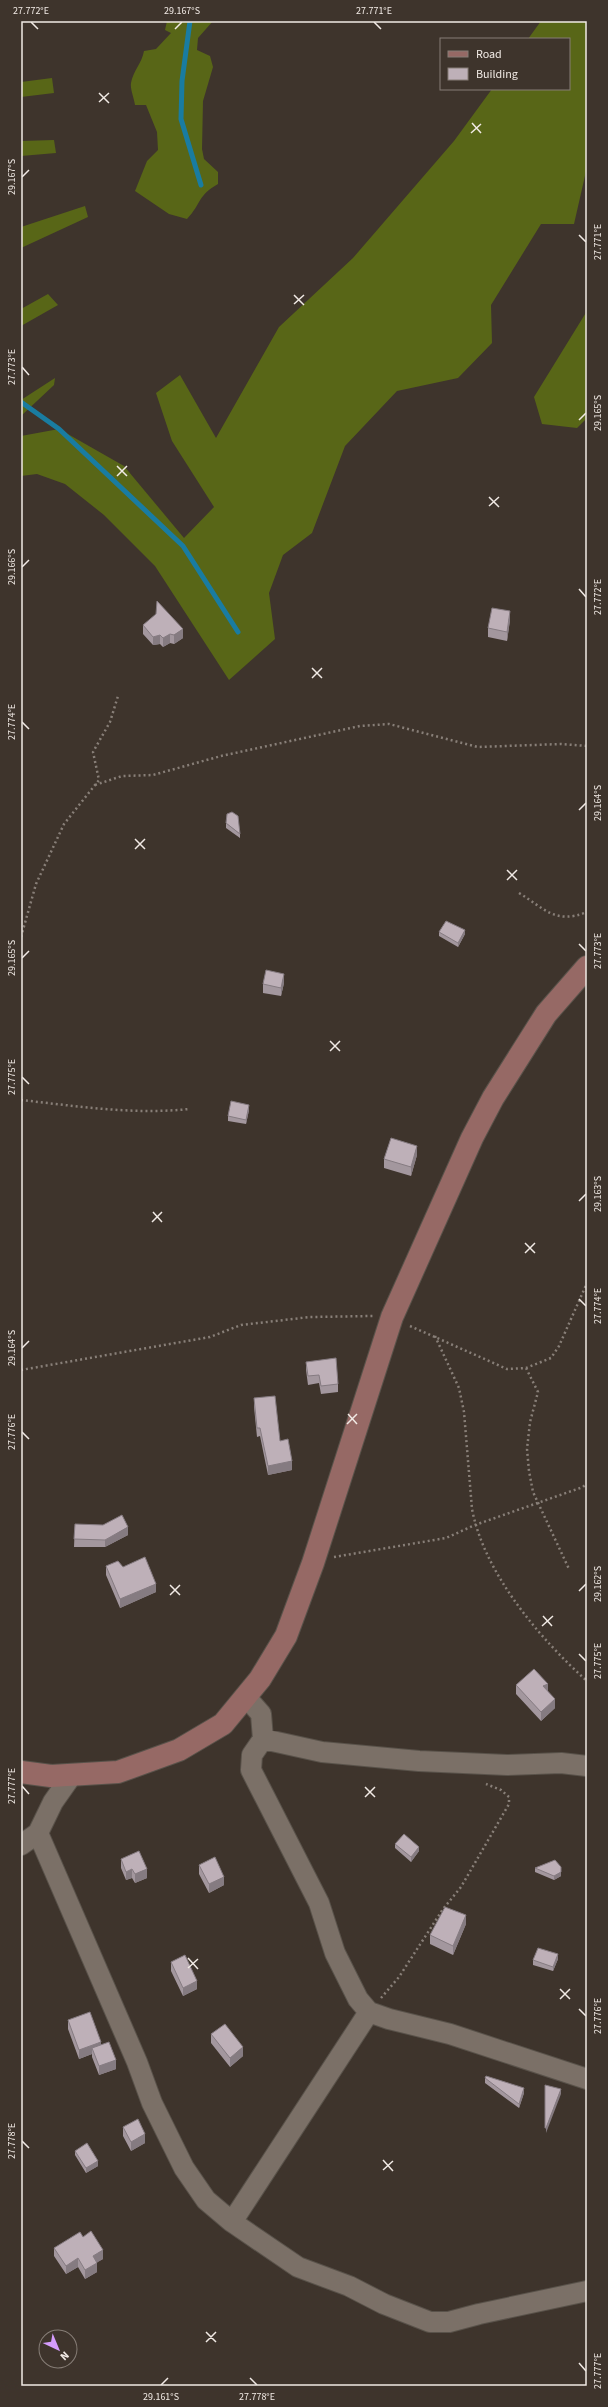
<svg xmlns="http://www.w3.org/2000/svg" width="608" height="2407" viewBox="0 0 608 2407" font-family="'Source Sans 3',sans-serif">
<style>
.forest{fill:#586617}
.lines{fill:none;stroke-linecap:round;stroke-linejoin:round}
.stream{stroke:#197ca1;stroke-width:5}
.minor-casing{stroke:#59524a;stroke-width:22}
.secondary-casing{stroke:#59524a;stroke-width:24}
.path{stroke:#887f78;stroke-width:2.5;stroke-dasharray:2 3;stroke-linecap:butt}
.minor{stroke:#7b7067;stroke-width:20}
.secondary{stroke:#966965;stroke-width:22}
.wall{fill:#a3979e}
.shaded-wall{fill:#857b81}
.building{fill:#beb0b8;stroke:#857b81}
.ticks{fill:none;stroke:#f1eae5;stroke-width:1.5}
.neatline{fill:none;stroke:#f1eae5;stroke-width:1.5}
.ticks-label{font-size:10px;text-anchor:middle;fill:#f1eae5}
</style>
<rect width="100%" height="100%" fill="#3e342c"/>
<!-- forest -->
<path class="forest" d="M167,21H213L198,38L197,50L210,56L213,67L203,101L202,149L204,159L218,172V184C197,196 202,203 187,219L169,214L135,191L147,161L158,150L157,132L146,105H135C134,98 130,89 131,83C133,71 142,63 144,51L156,49L171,33L165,30Z
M541,21H587V167L574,224H541L491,305L492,343L458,378L397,391L345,446L312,533L283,555L269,593L275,639L229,680L155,566L104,515L65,484L37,474L21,476V436L59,429L124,466L184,538L214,507L172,441L156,393L180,375L216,438L279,327L353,258L454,141L492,89H569V39H528Z
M52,78L54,93L21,97V82Z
M54,140L56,153L21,156V141Z
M85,206L88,217L21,248V227Z
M48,294L58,305L21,326V309Z
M587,311V418L577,428L542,424L534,397Z
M55,378L54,385L21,416V400Z"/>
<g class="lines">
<!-- stream -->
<path class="stream" d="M190,21L182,81L181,119L201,185
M21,402L59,429L183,546L238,632"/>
<!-- minor casing -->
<g class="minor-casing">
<path id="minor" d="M247,1698L261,1714L263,1739L322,1752L419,1761L507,1765L561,1763L587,1766
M263,1739L252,1755L251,1770L319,1903L335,1953L358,1999L369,2012L389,2019L450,2034L587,2079
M38,1833L137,2062L152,2103L184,2168L206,2200L232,2222L298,2267L349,2286L384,2304L430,2322H449L479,2314L587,2291
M21,1845L38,1833L53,1802L72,1775
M232,2222L369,2012"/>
</g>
<!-- secondary casing -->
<g class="secondary-casing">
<path id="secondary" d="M21,1772L51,1776L118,1772L179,1750L223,1724L260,1679L286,1636L313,1563L392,1317L472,1138L493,1098L546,1014L587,967"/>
</g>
<!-- path -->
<path class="path" d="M95,785L122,776L153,775L221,756L360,726L389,724L478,747L561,744L587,746
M519,893C544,908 555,925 587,912
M21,937L36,884L64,824L99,780L93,752L110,722L118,696
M21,1100C76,1106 133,1115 189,1109
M410,1326L507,1369L526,1368L551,1358L559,1346L587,1283
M435,1336L459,1388L464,1412L472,1509C484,1573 540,1639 587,1681
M526,1368L538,1392L530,1422L527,1449L529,1471L533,1492L569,1569
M21,1370L210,1337L241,1325L310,1317L373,1316
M334,1557L446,1538L475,1525L583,1487L587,1483
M381,1998L399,1977L443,1909L461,1887L509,1804V1797L501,1790L486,1784"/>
<!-- minor -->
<use href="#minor" class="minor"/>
<!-- secondary -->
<use href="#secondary" class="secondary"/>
</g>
<!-- wall -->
<path class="wall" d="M510,620L507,641L488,637V628Z
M143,625L183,638L174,644L170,643L163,647L160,644L153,645L143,634Z
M226,823L240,834V838L226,828Z
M439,932L465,934L458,947L439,936Z
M284,983L281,996L263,993V984Z
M249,1110L246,1124L228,1121V1116Z
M417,1155L411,1176L384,1168V1159Z
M306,1362L338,1384V1392L321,1394L319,1383L308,1385L306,1370Z
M254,1398L280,1441L292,1470L268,1475L260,1436L257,1437L254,1407Z
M75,1524L128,1535L105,1547H74Z
M106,1566L123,1567L156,1592L120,1608L106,1575Z
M516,1685L548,1692L555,1708L541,1721L516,1694Z
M395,1844L419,1851L411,1862L395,1848Z
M121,1859L147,1878L135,1883L132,1878L126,1880L121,1868Z
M199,1865L224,1885L209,1893L199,1874Z
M535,1868L561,1871V1876L554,1880L535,1872Z
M466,1924L453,1955L430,1944V1935Z
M558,1959L553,1971L533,1965V1960Z
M171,1962L197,1989L183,1996L171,1971Z
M68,2020L101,2045L116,2069L99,2075L92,2057V2054L79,2059L68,2029Z
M211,2034L243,2056L230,2067L211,2043Z
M485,2078L524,2093L519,2108L485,2083Z
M123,2127L145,2143L131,2151L123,2136Z
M75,2151L98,2166L86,2173L75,2155Z
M83,2237L103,2259L97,2262V2272L85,2279L78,2267L66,2274L54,2256V2248Z"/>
<!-- shaded-wall -->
<path class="shaded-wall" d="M510,611V620L507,641V632Z
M183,629V638L174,644V635Z
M170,634V643L163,647V638Z
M160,635V644L153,645V637Z
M465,930V934L458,947V943Z
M284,974V983L281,996V988Z
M249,1105V1110L246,1124V1120Z
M417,1146V1155L411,1176V1167Z
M292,1461V1470L268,1475V1466Z
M128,1527V1535L105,1547V1540Z
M156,1584V1592L120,1608V1599Z
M548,1684V1693L543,1686Z
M555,1699V1708L541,1721V1712Z
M419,1847V1851L411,1862V1857Z
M561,1867V1876L554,1880V1876Z
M132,1869V1878L126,1880V1872Z
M147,1869V1878L135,1883V1874Z
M224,1877V1885L209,1893V1884Z
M466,1915V1924L453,1955V1946Z
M558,1954V1959L553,1971V1967Z
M197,1981V1989L183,1996V1988Z
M101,2042V2051L92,2048V2054L79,2059V2050Z
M243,2047V2056L230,2067V2058Z
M116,2060V2069L99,2075V2066Z
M524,2088V2093L519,2108V2104Z
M561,2089V2094L546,2133V2128Z
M145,2134V2143L131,2151V2142Z
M98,2161V2166L86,2173V2168Z
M103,2250V2259L93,2265V2256Z
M78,2258V2267L66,2274V2266Z
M97,2263V2272L85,2279V2270Z"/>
<!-- building -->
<path class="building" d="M157,601L183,629L174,635L170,634L163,638L160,635L153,637L143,625L156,614Z
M492,608L510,611L507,632L488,628Z
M232,812L238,816L240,834L226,823L227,814Z
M446,921L465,930L458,943L439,932Z
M266,970L284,974L281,988L263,984Z
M231,1101L249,1105L246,1120L228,1116Z
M391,1138L417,1146L411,1167L384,1159Z
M336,1358L338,1384L321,1386L319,1375L308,1376L306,1362Z
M275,1396L280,1441L288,1439L292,1461L268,1466L260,1428H257L254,1398Z
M122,1515L128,1527L105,1540L74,1539L75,1524L103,1525Z
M145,1557L156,1584L120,1599L106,1566L118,1561L123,1567Z
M534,1669L548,1684L543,1686L555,1699L541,1712L516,1685Z
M404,1834L419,1847L411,1857L395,1844Z
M139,1851L147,1869L135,1874L132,1869L126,1872L121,1859Z
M215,1857L224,1877L209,1884L199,1865Z
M555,1860L561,1867V1872L554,1876L535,1868Z
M445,1907L466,1915L453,1946L430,1935Z
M538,1948L558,1954L553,1967L533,1960Z
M185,1955L197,1981L183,1988L171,1962Z
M90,2012L101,2042L79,2050L68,2020Z
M225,2024L243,2047L230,2058L211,2034Z
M109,2042L116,2060L99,2066L92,2048Z
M486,2076L524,2088L519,2104L485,2078Z
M545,2085L561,2089L546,2128H545Z
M138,2119L145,2134L131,2142L123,2127Z
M87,2143L98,2161L86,2168L75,2151Z
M91,2231L103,2250L93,2256L97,2263L85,2270L78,2258L66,2266L54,2248L80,2232L83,2237Z"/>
<!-- ticks -->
<path class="ticks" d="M31,22L38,29M374,22L381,29M175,29L182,22M99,93L109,103M99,102L109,93M472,123L481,133M471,133L481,124M22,177L29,170M579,235L586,242M294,295L304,305M294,304L304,295M22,367L29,375M579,420L586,413M117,466L127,476M117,476L127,466M489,497L499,507M489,506L499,497M22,567L29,560M579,589L586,597M312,668L322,678M312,678L322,668M22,722L29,729M579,810L586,803M135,839L145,849M135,849L145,839M507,870L517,880M507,880L517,870M579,944L586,951M22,958L29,951M330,1041L340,1051M330,1051L340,1041M22,1077L29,1084M579,1201L586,1194M153,1212L162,1222M152,1222L162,1212M525,1243L535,1253M525,1253L535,1243M579,1299L586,1306M22,1348L29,1341M348,1414L357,1424M347,1424L357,1414M22,1432L29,1439M170,1585L180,1595M579,1591L586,1584M170,1595L180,1585M543,1616L552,1626M542,1626L553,1616M579,1654L586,1661M22,1786L29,1794M365,1787L375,1797M365,1797L375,1787M188,1958L198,1969M188,1968L198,1959M560,1989L570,1999M560,1999L570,1989M579,2009L586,2016M22,2141L29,2148M383,2160L393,2171M383,2170L393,2161M206,2332L216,2342M206,2342L216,2332M579,2363L586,2371M250,2378L257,2385M161,2385L168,2378"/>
<!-- border -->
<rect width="608" height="2407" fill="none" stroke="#3e342c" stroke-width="44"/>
<!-- legend -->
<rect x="440" y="38" width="130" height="52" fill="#3e342c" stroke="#867d76"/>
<rect x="448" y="51" width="20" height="6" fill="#966965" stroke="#867d76"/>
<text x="476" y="58" font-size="12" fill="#f1eae5">Road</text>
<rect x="448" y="68" width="20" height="12" fill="#beb0b8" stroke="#867d76"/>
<text x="476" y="78" font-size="12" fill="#f1eae5">Building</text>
<!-- north arrow -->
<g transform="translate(58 2349) rotate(136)"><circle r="19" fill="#3e342c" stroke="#867d76"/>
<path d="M0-3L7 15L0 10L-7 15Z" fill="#d49cfc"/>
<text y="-6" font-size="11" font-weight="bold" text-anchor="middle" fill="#f1eae5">N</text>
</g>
<rect x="22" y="22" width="564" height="2363" class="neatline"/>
<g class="ticks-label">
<text x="31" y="14">27.772°E</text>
<text x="182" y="14">29.167°S</text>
<text x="374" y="14">27.771°E</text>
<text transform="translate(11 177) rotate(-90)" y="4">29.167°S</text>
<text transform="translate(597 242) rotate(-90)" y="4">27.771°E</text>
<text transform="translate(11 367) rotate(-90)" y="4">27.773°E</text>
<text transform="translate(597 413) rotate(-90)" y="4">29.165°S</text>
<text transform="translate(11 567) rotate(-90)" y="4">29.166°S</text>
<text transform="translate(597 597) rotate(-90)" y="4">27.772°E</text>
<text transform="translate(11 722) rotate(-90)" y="4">27.774°E</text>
<text transform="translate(597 803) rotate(-90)" y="4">29.164°S</text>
<text transform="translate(597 951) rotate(-90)" y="4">27.773°E</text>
<text transform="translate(11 958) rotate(-90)" y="4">29.165°S</text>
<text transform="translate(11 1077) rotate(-90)" y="4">27.775°E</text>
<text transform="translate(597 1194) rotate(-90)" y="4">29.163°S</text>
<text transform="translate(597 1306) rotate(-90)" y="4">27.774°E</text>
<text transform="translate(11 1348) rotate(-90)" y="4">29.164°S</text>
<text transform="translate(11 1432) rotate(-90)" y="4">27.776°E</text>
<text transform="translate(597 1584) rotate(-90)" y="4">29.162°S</text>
<text transform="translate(597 1661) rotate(-90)" y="4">27.775°E</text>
<text transform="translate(11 1786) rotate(-90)" y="4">27.777°E</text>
<text transform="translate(597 2016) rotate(-90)" y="4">27.776°E</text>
<text transform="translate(11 2141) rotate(-90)" y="4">27.778°E</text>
<text transform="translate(597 2371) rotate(-90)" y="4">27.777°E</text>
<text x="161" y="2400">29.161°S</text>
<text x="257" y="2400">27.778°E</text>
</g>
</svg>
